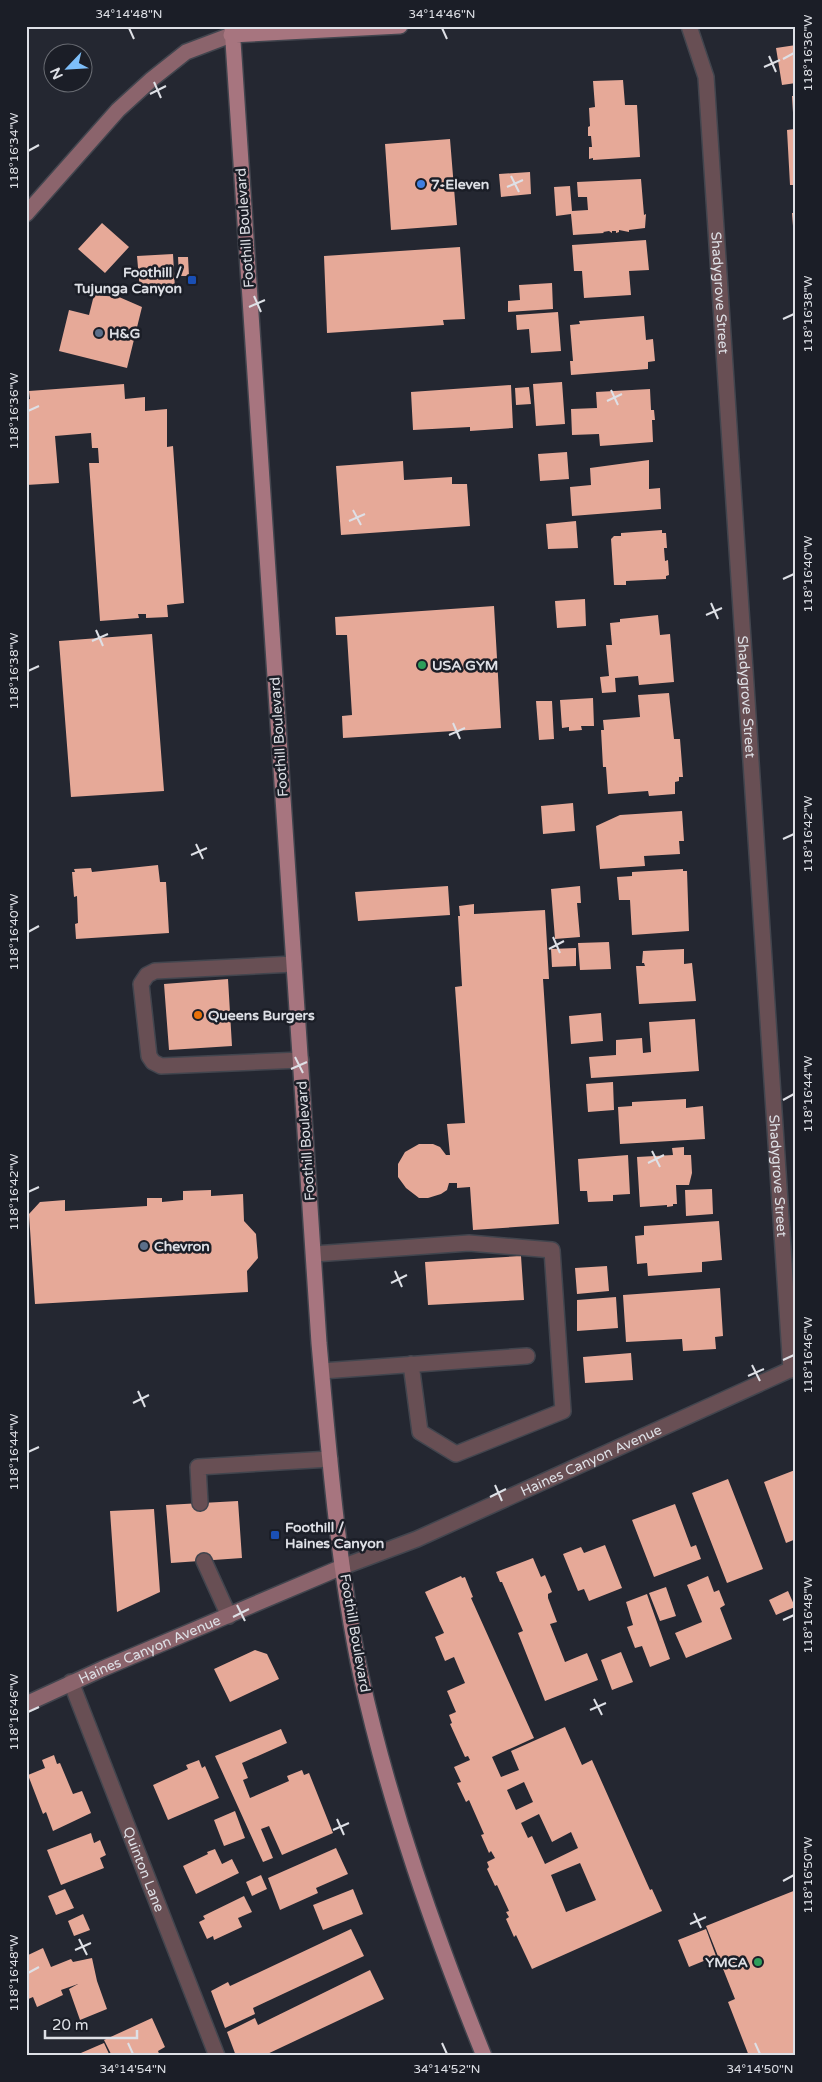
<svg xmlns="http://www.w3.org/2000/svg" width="822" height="2082" viewBox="0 0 822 2082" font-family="'Varela Round',sans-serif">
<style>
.building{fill:#e6a998;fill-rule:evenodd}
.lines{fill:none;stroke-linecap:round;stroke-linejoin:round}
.lane-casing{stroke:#42454e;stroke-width:18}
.street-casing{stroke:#42454e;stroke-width:18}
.secondary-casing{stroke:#42454e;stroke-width:18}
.primary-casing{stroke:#42454e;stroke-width:18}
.lane{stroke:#684f54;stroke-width:15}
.street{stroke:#684f54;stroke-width:15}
.secondary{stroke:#8b646c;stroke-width:15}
.primary{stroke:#a7757f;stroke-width:15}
.ticks{fill:none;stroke:#dee0e6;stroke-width:2}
.shop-dot{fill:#3f7fe0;stroke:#1b1e27;stroke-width:2}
.transit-dot{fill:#1a4fb4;stroke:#1b1e27;stroke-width:2}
.service-dot{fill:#5c6f8a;stroke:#1b1e27;stroke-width:2}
.leisure-dot{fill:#2e9e5b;stroke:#1b1e27;stroke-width:2}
.food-dot{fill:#e8710a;stroke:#1b1e27;stroke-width:2}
.labels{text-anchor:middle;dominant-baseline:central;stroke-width:5;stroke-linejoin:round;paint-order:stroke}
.poi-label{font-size:14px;font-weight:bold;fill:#dee0e6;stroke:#1b1e27;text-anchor:start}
.street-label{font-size:14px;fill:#dee0e6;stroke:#1b1e27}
.neatline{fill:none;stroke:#dee0e6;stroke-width:2}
.ticks-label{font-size:12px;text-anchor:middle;fill:#dee0e6}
</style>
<rect width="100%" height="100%" fill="#242731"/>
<!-- building -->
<path class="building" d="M796,45V83L782,85L776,48Z
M623,80L625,105H637L640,157L593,160V158L589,159V147H592L591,136H588V127L590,126L589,108L595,107L593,81Z
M792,96H796V185H790L787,130L794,129Z
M450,139L457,225L391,230L385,144Z
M530,172L531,194L501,197L499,174Z
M641,179L644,215L646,214L645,228L629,230V232L619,230V232L616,233V231H612V233L609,231L603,232L604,233L573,235L571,214L556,216L554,187L570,186L572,211L588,210L587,197H578L577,182Z
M792,213H796V239H794Z
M102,223L129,247L105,273L78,249Z
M646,240L649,270L629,271L631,295L584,298L582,271H574L572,245Z
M460,247L465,319L443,320L444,325L327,333L324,256Z
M173,254L175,289L140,291L137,256Z
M178,257H188L189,276H179Z
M552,283L553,309L508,312V301L520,300L519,285Z
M94,295L119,297L142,307L127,368L59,351L69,310L89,315Z
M558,312L561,351L531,353L529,329L517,330L516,315Z
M644,316L646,340L653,339L655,361L648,362V369L571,375L570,361H573L570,325L580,324L579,321Z
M562,382L565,424L536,426L533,384Z
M124,384L125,399L145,397V411L167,409V447L173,446L184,603L167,605L168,617L146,618V614H138L139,618L100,621L89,463H99L98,448H92L91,433L55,436L59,483L26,485V400L30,399L29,391Z
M511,385L513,428L470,431V427L413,430L411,392Z
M529,387L531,404L516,405L515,388Z
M650,389L651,410H654L655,420H652L653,442L600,446L599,434L572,435L571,409L597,408L596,392Z
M567,452L569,479L540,481L538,454Z
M649,460V489L660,488L661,509L572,516L570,487L591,485L590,468Z
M403,461L404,480L452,477V484H467L470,526L341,535L336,466Z
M576,521L578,548L548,549L546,524Z
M662,530V533H666L667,548H664L665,561L668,560L669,575L666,576V579L626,581V585H614L611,539L614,536H621V533Z
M585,599L586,626L557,628L555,601Z
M494,606L501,728L343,738L342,716L352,715L347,635H336L335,617Z
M658,615L660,635L670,634L674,682L639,685L638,676L615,678L616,692L602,693L600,677L609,676L606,645H612L610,623L620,622V619Z
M152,634L164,791L71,797L59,641Z
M669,693L674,739H680L683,777H679V781L675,782V794L649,796L648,791L608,794L606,767H603L601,730H604L603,720L640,717L638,695Z
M593,698L594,726H581L582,730L569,731V727L562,728L560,700Z
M536,701H552L554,739L539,740Z
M573,803L575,831L543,834L541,806Z
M682,811L684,841H679L680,854L644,856L645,866L600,869L596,826L620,815Z
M158,865L160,882H166L169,933L76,939L75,924L78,923L77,896L74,897L72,872H75L74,869L91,868L92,872Z
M683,869V871H687L689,931L632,935L630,900H619L617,877L632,876V872Z
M448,886L450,915L358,921L355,892Z
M580,886L581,903H577L580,937L555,939L551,889Z
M474,904V914L545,910L549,979H543L559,1224L473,1230L470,1187L457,1188V1183H449L447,1190L441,1194L428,1198H419L406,1188L398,1177V1164L405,1152L419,1144H433L440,1147L446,1155H450L447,1124L465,1123L455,987L462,986L458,916H460L459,906Z
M609,942L611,969L580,970L578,943Z
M576,948V966L552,967L551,949Z
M684,949V964L692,963L696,1001L639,1004L636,966H645L644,963H642L643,951Z
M228,979L232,1046L169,1050L164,984Z
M601,1013L603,1041L571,1044L569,1016Z
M695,1019L699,1071L591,1078L589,1057L616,1055V1040L642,1038L643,1053L651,1052L649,1022Z
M613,1082L614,1110L588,1112L586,1084Z
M686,1099V1108L703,1106L705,1139L620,1144L618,1107L632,1106V1102Z
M684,1147V1155H691L692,1173L689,1185H676L677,1204H673V1206L667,1207V1205L640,1207L637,1157L673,1155L672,1148Z
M628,1155L630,1194L613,1195V1201L588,1202L587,1191H580L578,1159Z
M712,1189L713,1214L686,1216L685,1190Z
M211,1190V1196L243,1194L244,1221L256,1234L258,1258L247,1271L248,1292L35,1304L29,1214L40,1202L65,1200V1211L147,1206V1198H162V1202L183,1200V1191Z
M719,1221L722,1260L702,1262V1272L648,1276L647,1263L637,1264L635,1236L644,1235V1226Z
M521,1256L524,1300L428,1305L425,1262Z
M607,1266L609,1291L577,1294L575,1268Z
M720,1288L723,1336L715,1337L716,1349L683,1351L682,1339L626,1342L623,1295Z
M616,1297L618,1328L577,1331V1300Z
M631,1353L633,1380L585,1383L583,1357Z
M795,1470L796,1539L786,1543L764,1482Z
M728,1479L763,1569L727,1583L692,1493Z
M238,1501L242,1558L171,1563L166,1505Z
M675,1504L691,1547L696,1545L701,1559L654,1577L632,1520Z
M154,1509L160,1592L117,1612L110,1511Z
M605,1545L622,1588L589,1601L584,1589L578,1591L563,1554L581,1547L584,1553Z
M533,1558L541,1577L545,1575L552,1592L548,1594V1598L557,1622L550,1624L565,1662L587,1653L598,1680L545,1701L518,1633L523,1631L502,1582H500L496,1572Z
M461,1576L462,1578L465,1577L473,1597L471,1598L534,1738L492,1757L501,1777L519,1770L511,1751L565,1727L582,1765L592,1760L650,1890L652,1889L662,1911L532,1969L516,1935L514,1937L506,1919L509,1917L506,1912L509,1911L497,1885L495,1886L487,1869L489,1867L487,1862L495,1858L491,1851L489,1853L481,1835L484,1834L469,1800L466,1802L457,1783L461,1782L454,1767L470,1760L468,1756L465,1757L450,1724L452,1723L449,1715L456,1712L447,1691L465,1683L454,1657L445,1661L435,1637L444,1633L425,1592ZM524,1782L533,1802L516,1810L507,1790ZM539,1814L552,1842L571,1832L578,1848L545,1864L532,1836L528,1838L521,1823ZM580,1863L596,1900L566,1912L551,1875Z
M708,1576L714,1592L719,1590L725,1605L720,1608L732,1639L686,1658L675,1633L702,1622L687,1585Z
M666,1587L676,1616L660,1621L649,1593Z
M788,1591L795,1607L776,1615L769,1600Z
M647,1594L670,1659L650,1667L642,1646L635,1648L627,1627L633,1625L626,1602Z
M255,1650L267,1654L279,1679L230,1702L214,1669Z
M621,1652L633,1682L612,1690L601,1660Z
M281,1729L287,1743L242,1763L248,1778L243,1780L250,1798L289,1781L287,1776L302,1770L304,1775L309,1773L333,1833L282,1855L269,1826L261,1829L273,1858L263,1862L215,1756Z
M54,1755L57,1764L60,1763L73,1794L82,1791L91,1813L53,1831L46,1812L43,1814L28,1775L45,1768L42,1760Z
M199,1760L202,1768L205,1766L219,1798L168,1820L153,1785L188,1769L186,1765Z
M235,1811L245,1838L224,1846L214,1820Z
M91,1833L94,1843L100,1840L106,1855L100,1858L104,1868L61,1885L47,1850Z
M336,1848L348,1874L316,1888L318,1893L280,1910L268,1878Z
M215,1849L222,1864L232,1859L239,1873L196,1894L183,1866L208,1854L207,1852Z
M261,1875L267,1889L252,1896L246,1882Z
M65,1889L74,1908L56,1915L48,1896Z
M353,1889L363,1914L323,1930L313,1905Z
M796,1890V2056H749L728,2002L735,1999L706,1926Z
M244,1896L252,1912L238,1918L242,1927L214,1940L213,1936L207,1939L199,1922L205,1919L203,1916Z
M83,1914L90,1930L74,1936L68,1921Z
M351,1929L364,1956L253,2008L255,2014L225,2028L211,1991L228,1982L230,1986Z
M706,1929L716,1956L689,1967L678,1940Z
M43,1948L51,1967L71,1959L73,1962L92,1958L97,1981L107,2009L80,2020L69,1989L78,1984L61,1990L63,1995L37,2007L33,1997L26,2000V1956Z
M370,1970L384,1999L263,2056H236L227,2032L255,2018L258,2025Z
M152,2018L165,2047L158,2051L160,2056H112L104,2040Z
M104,2043L110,2056H74Z"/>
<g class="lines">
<!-- lane casing -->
<g class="lane-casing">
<path id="lane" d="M294,964L155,971L147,975L141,984L149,1056L153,1062L161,1066L301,1060
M314,1254L469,1243L552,1250L563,1411L456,1454L420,1432L411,1364
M322,1371L527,1356
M200,1503L198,1467L330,1459
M204,1561L229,1616"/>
</g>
<!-- street casing -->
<g class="street-casing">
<g id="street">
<path id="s1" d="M689,26L706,77L791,1370"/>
<path id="s2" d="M342,1567L417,1539L796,1367"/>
<path id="s3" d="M71,1682L217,2056"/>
</g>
</g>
<!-- secondary casing -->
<g class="secondary-casing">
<g id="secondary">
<path d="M26,214L118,110L152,79L186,52L231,35"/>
<path id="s4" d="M26,1704L102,1669L342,1567"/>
</g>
</g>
<!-- primary casing -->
<g class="primary-casing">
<path id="primary" d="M232,26L319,1343C329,1454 338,1567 361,1676C390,1807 434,1932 484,2056
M231,35L400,26"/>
</g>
<!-- lane -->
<use href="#lane" class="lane"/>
<!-- street -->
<use href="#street" class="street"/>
<!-- secondary -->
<use href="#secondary" class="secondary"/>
<!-- primary -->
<use href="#primary" class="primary"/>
</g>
<!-- ticks -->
<path class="ticks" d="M129,28L134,39M442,28L447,39M769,56L776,72M783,59L794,53M764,67L780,60M154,82L161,98M150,94L166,86M28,151L39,145M511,176L519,192M507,187L523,180M254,296L261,312M249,307L265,300M783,319L794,314M611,390L618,405M607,401L622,394M28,411L39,406M353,510L361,525M349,521L365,514M783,579L794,574M711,603L718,619M706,615L722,608M96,630L103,646M92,641L108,634M28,671L39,666M453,723L460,739M449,735L465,728M783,839L794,834M196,844L203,859M191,855L207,848M28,932L39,926M553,937L560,953M549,949L564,941M295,1057L303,1073M291,1069L307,1062M783,1100L794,1094M652,1151L660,1167M648,1163L664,1155M28,1192L39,1187M395,1271L402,1287M391,1283L407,1275M783,1360L794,1355M752,1365L760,1381M748,1376L764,1369M138,1391L145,1407M133,1403L149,1395M28,1452L39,1447M495,1485L502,1501M490,1497L506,1489M237,1605L245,1621M233,1617L249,1609M783,1620L794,1615M594,1699L602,1715M590,1710L606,1703M28,1712L39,1707M337,1819L344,1835M333,1830L349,1823M783,1881L794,1875M694,1913L701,1928M690,1924L706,1917M79,1939L87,1955M75,1950L91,1943M28,1973L39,1967M128,2043L133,2054M442,2043L447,2054M755,2043L760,2054"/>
<!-- markers -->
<circle class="shop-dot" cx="421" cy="184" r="5"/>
<g class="transit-dot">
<rect x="187" y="275" width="10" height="10" rx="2.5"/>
<rect x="270" y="1530" width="10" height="10" rx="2.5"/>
</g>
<g class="service-dot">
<circle cx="99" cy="333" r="5"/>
<circle cx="144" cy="1246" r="5"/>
</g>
<g class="leisure-dot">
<circle cx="422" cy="665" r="5"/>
<circle cx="758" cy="1962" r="5"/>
</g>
<circle class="food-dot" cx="198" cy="1015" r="5"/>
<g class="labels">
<!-- poi labels -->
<g class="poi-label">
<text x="431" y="184">7-Eleven</text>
<text x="182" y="272" text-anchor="end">Foothill /<tspan x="182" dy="16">Tujunga Canyon</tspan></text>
<text x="109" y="333">H&amp;G</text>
<text x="432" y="665">USA GYM</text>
<text x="208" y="1015">Queens Burgers</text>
<text x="154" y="1246">Chevron</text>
<text x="285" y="1527">Foothill /<tspan x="285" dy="16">Haines Canyon</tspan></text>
<text x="748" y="1962" text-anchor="end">YMCA</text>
</g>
<!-- street labels -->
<g class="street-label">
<text transform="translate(245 228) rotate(-94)">Foothill Boulevard</text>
<text stroke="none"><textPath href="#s1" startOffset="270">Shadygrove Street</textPath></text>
<text stroke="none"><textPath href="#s1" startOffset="675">Shadygrove Street</textPath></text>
<text transform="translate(279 737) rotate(-94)">Foothill Boulevard</text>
<text transform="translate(306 1141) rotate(-94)">Foothill Boulevard</text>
<text stroke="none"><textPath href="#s1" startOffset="1155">Shadygrove Street</textPath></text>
<text stroke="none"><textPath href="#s2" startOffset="271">Haines Canyon Avenue</textPath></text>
<text transform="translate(355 1633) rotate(80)">Foothill Boulevard</text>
<text stroke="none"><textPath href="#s4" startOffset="135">Haines Canyon Avenue</textPath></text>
<text stroke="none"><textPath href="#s3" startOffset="201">Quinton Lane</textPath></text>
</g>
</g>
<!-- border -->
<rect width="822" height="2082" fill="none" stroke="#1b1e27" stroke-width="55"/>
<!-- north arrow -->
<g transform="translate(68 68) rotate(245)"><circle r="24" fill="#1b1e27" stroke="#696c73"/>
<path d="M0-4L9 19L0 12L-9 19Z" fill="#7dbef9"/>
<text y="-8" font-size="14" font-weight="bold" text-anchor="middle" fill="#dee0e6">N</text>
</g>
<!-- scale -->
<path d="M45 2030v8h92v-8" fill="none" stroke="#dee0e6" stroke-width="2.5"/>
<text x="52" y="2030" font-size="15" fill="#dee0e6" stroke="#1b1e27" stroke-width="4" paint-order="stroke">20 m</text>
<rect x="28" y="28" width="766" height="2026" class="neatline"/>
<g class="ticks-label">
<text x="129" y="18">34°14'48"N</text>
<text x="442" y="18">34°14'46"N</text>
<text transform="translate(808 53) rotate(-90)" y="4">118°16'36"W</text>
<text transform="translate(14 151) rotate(-90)" y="4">118°16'34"W</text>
<text transform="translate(808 314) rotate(-90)" y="4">118°16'38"W</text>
<text transform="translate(14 411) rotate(-90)" y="4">118°16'36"W</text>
<text transform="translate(808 574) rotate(-90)" y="4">118°16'40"W</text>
<text transform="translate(14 671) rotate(-90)" y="4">118°16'38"W</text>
<text transform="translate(808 834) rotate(-90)" y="4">118°16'42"W</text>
<text transform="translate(14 932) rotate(-90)" y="4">118°16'40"W</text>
<text transform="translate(808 1094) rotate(-90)" y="4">118°16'44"W</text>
<text transform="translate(14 1192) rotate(-90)" y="4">118°16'42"W</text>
<text transform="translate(808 1355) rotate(-90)" y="4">118°16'46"W</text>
<text transform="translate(14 1452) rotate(-90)" y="4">118°16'44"W</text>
<text transform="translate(808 1615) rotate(-90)" y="4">118°16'48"W</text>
<text transform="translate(14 1712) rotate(-90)" y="4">118°16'46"W</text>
<text transform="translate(808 1875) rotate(-90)" y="4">118°16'50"W</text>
<text transform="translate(14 1973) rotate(-90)" y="4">118°16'48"W</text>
<text x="133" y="2073">34°14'54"N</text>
<text x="447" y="2073">34°14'52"N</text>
<text x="760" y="2073">34°14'50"N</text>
</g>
</svg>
